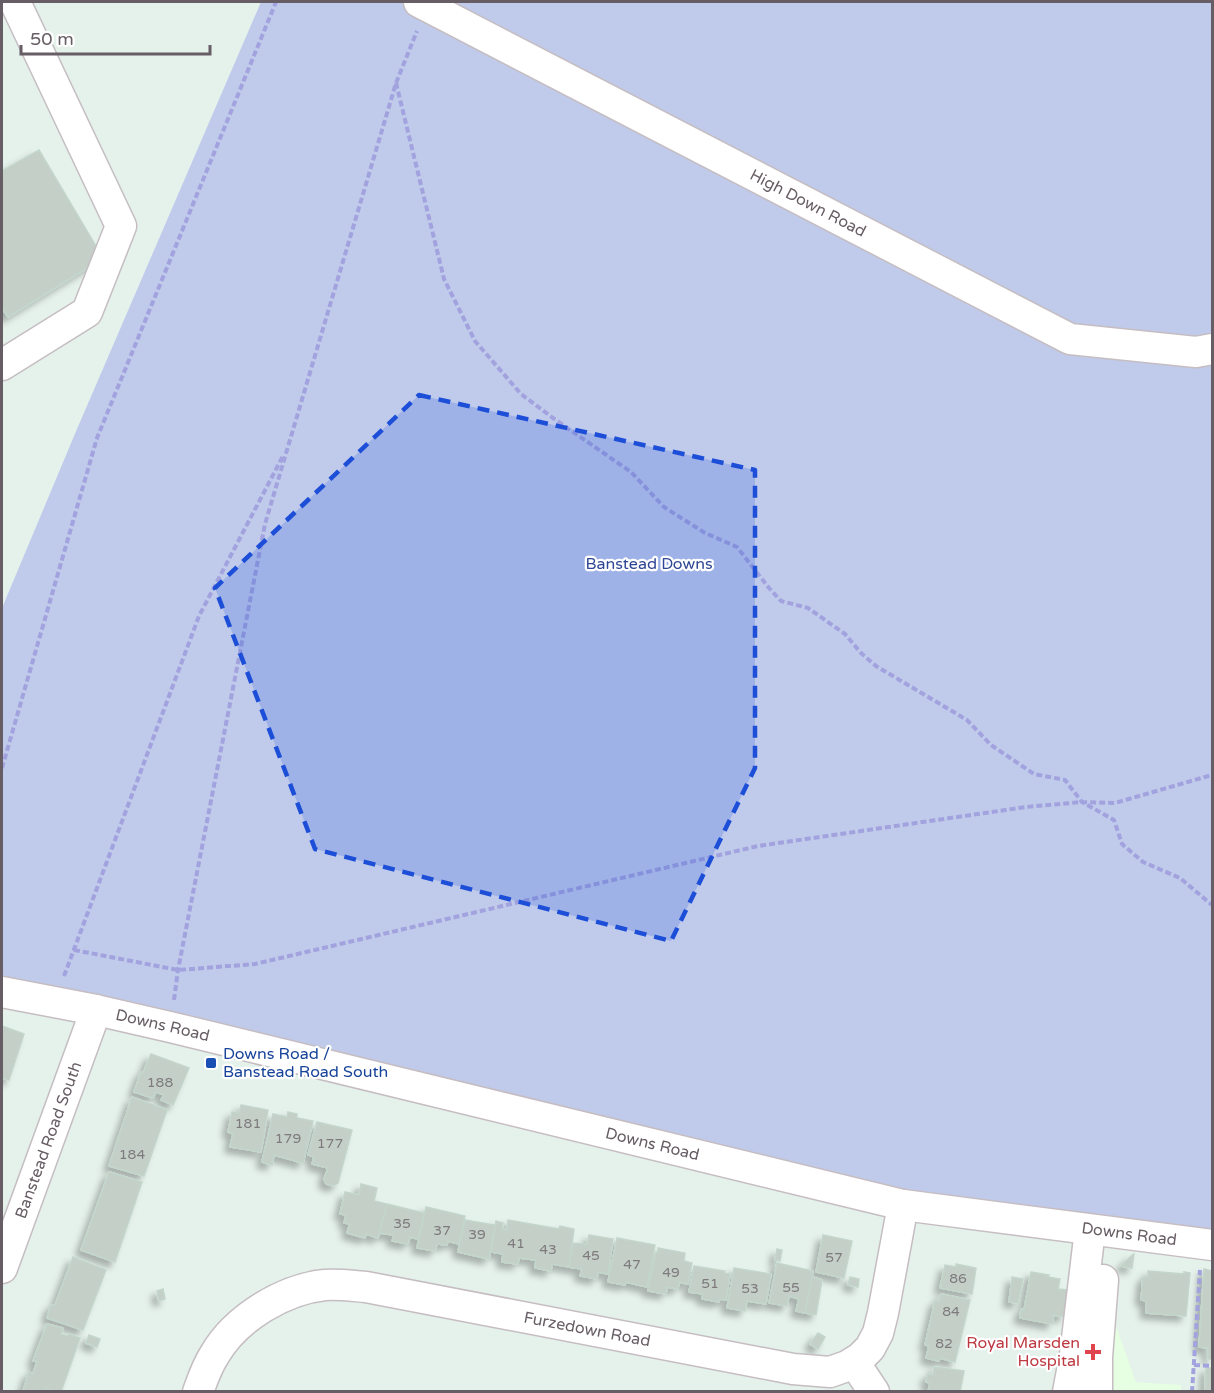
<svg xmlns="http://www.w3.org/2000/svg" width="1214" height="1393" viewBox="0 0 1214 1393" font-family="'Varela Round',sans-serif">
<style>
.medical{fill:#e6fee1}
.green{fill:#c0cbeb}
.building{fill:#c4cfc8;stroke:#c3d6cb;stroke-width:1.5;filter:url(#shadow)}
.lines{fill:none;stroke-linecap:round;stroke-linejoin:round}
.minor-casing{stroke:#c5bdc2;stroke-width:33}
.path{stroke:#a1a2de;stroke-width:4;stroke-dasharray:6 3;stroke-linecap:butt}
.minor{stroke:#fff;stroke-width:30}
.marked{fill:#1d4ed8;fill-opacity:0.2;stroke:#1d4ed8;stroke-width:4.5;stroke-dasharray:12 8;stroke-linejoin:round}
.transit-dot{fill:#1a4fb4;stroke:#fff;stroke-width:2}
.health-dot{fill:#e0444e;stroke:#fff;stroke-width:2}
.labels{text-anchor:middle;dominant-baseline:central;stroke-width:4.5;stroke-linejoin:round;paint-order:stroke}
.number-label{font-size:14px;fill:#7e7a7d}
.street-label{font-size:16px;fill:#675d64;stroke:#fff}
.park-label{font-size:16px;fill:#2f4694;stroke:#fff}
.transit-label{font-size:16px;fill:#164399;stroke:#fff;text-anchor:start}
.health-label{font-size:16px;fill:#be3a42;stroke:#fff;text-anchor:end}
</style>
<defs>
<filter id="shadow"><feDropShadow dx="-5.5" dy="5.5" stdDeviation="3" flood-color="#0004"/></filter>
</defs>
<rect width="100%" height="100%" fill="#e5f1eb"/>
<!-- medical -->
<path class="medical" d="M1069,1321L1116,1326L1136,1382L1181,1385V1392H1052Z"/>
<!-- green -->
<path class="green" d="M261,2H1212V1230L903,1205L2,992V608L77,429Z"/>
<!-- building -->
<path class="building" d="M39,150L103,258L8,317L2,308V171Z
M2,1026L24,1034L9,1080L2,1078Z
M151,1054L189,1068L173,1105L161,1100L164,1095L156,1092L153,1098L134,1092L141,1072L143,1073Z
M132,1097L167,1110L144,1176L109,1166Z
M241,1105L268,1110L261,1152L230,1147L233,1134L228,1132L232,1112L239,1113Z
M288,1112L297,1114V1118L313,1121L303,1163L274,1155L272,1165L262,1162L273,1114L287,1117Z
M317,1122L352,1130L338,1183L333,1186L326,1184L324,1179L328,1168L312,1164L314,1157L308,1155Z
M109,1172L142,1182L115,1262L81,1250Z
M361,1184L377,1188L374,1201L387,1204L378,1238L366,1234L365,1238L347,1233L350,1224L344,1223L346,1215L340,1214L345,1192L359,1195Z
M387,1204L424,1213L418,1239L410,1237L408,1244L392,1241L394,1235L379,1233Z
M426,1207L465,1216L459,1244L448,1241L447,1245L437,1244L435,1251L417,1248Z
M465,1220L495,1225L489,1259L458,1252Z
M508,1220L559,1229L560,1226L574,1229L569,1267L552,1264L551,1271L535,1268L536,1260L519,1258L518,1264L502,1262L503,1254L491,1252L496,1221L503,1223L502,1229L507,1230Z
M589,1235L613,1239L608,1274L598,1272L597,1279L580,1276L582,1269L569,1267L573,1243L587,1244Z
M823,1235L852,1241L844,1278L816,1272Z
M617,1238L655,1245L647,1287L626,1282L625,1285L608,1282Z
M658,1248L685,1253L684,1261L692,1263L688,1284L679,1282L678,1289L667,1287L666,1294L648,1291L656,1252L658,1253Z
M777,1249L782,1250L780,1261L775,1260Z
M1134,1254L1132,1268L1121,1266L1132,1255Z
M73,1257L106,1270L83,1330L47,1318L51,1305H55Z
M777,1263L813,1271L805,1313L796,1311L799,1299L789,1296L787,1306L769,1303Z
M956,1264L976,1268L972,1294L940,1288L945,1265L956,1267Z
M694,1266L725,1271L724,1273L730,1274L726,1300L720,1299L719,1302L702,1299L703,1294L689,1292Z
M734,1268L771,1274L766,1304L747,1301L745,1311L727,1308Z
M1212,1268V1359H1208V1348L1199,1347L1204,1269L1212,1271Z
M1148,1271L1184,1274V1272L1190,1273L1186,1316L1146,1313V1301L1141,1300L1143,1277H1148Z
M1031,1272L1049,1275L1048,1277L1060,1279L1058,1289L1068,1290L1064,1317L1054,1315L1052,1324L1020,1318L1021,1309L1024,1310Z
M812,1277L822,1280L816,1315L805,1313Z
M850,1277L859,1279L858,1287L848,1285Z
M1012,1277L1023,1279L1018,1303L1009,1302Z
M163,1289L165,1299L159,1301L157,1291Z
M941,1294L970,1300L955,1362L940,1358L939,1361L926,1358L929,1346L925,1345L935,1301H939Z
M47,1324L63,1328L61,1334L67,1336L69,1334L80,1338L61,1392H51V1390L45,1388L43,1392L23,1391L29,1372L33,1374L37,1361H33Z
M818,1333L825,1337L818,1349L810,1344Z
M89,1335L100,1339L97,1347L86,1343Z
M934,1367L964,1371L960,1392H928L930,1383L926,1382L928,1374L933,1375Z
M1206,1368H1212V1392L1205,1391Z"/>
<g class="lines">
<!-- minor casing -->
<g class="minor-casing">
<g id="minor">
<path id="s1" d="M419,2L1070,339L1196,352L1212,349"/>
<path d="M2,365L87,312L121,226L15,2"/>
<path id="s2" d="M2,992L96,1010L170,1027L903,1205L1212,1245"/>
<path id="s3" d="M2,1268L96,1010"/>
<path d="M854,1362L874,1392"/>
<path id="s4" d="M198,1392C203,1378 207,1366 215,1354C236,1318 284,1289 325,1285C339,1284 353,1286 366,1287L793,1369L830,1372L847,1366L860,1358L870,1348L878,1333L883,1313L903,1205"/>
<path d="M1068,1392L1075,1355L1090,1230"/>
<path d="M1097,1392V1357L1103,1280"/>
</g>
</g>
<!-- path -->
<path class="path" d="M396,83L444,279L475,341L521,394L553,418L631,472L664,507L705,533L737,547L769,588L781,601L808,608L845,634L861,653L876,666L967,720L991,745L1034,774L1065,780L1082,802L1114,820L1122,844L1143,862L1180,878L1212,905
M2,768L97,438L276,2
M74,950L178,970L255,964L758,846L1026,807L1082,802L1115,803L1212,775
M64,976L199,616L283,456
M174,1000L178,970L265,524L396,83L417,31
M1194,1365L1212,1366
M1192,1392L1200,1270"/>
<!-- minor -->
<use href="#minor" class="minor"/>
</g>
<!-- marked area -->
<path class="marked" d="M419,395L755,470V768L671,941L315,849L215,588Z"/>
<!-- markers -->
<rect class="transit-dot" x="205" y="1057" width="12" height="12" rx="3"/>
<path class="health-dot" d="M1090 1343h6v6h6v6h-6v6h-6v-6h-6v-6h6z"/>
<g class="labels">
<!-- number labels -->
<g class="number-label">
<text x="160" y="1082">188</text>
<text x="248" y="1123">181</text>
<text x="288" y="1138">179</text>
<text x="330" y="1143">177</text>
<text x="132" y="1154">184</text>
<text x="402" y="1223">35</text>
<text x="442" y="1230">37</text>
<text x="477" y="1234">39</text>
<text x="516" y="1243">41</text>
<text x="548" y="1249">43</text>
<text x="591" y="1255">45</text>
<text x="834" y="1257">57</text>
<text x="632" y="1264">47</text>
<text x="671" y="1272">49</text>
<text x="958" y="1278">86</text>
<text x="710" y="1283">51</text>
<text x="791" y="1287">55</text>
<text x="750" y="1288">53</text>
<text x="951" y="1311">84</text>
<text x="944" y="1343">82</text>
</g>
<!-- street labels -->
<g class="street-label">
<text stroke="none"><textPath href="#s1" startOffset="438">High Down Road</textPath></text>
<text stroke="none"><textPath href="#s2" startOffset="164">Downs Road</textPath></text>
<text stroke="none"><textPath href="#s3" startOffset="136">Banstead Road South</textPath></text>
<text stroke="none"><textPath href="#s2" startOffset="668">Downs Road</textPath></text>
<text stroke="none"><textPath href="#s2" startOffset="1154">Downs Road</textPath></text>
<text stroke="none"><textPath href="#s4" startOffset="442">Furzedown Road</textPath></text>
</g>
<!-- park labels -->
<g class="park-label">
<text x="649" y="564">Banstead Downs</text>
</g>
<!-- transit labels -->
<g class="transit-label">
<text x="223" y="1054">Downs Road /<tspan x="223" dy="18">Banstead Road South</tspan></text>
</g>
<!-- health labels -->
<g class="health-label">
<text x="1080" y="1343">Royal Marsden<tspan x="1080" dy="18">Hospital</tspan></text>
</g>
</g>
<!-- border -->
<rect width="1214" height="1393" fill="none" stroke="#675d64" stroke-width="6"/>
<!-- scale -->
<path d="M21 45v9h189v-9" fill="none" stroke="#675d64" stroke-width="3"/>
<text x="30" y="45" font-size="18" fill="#675d64" stroke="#ffffff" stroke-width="4.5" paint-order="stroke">50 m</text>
</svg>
